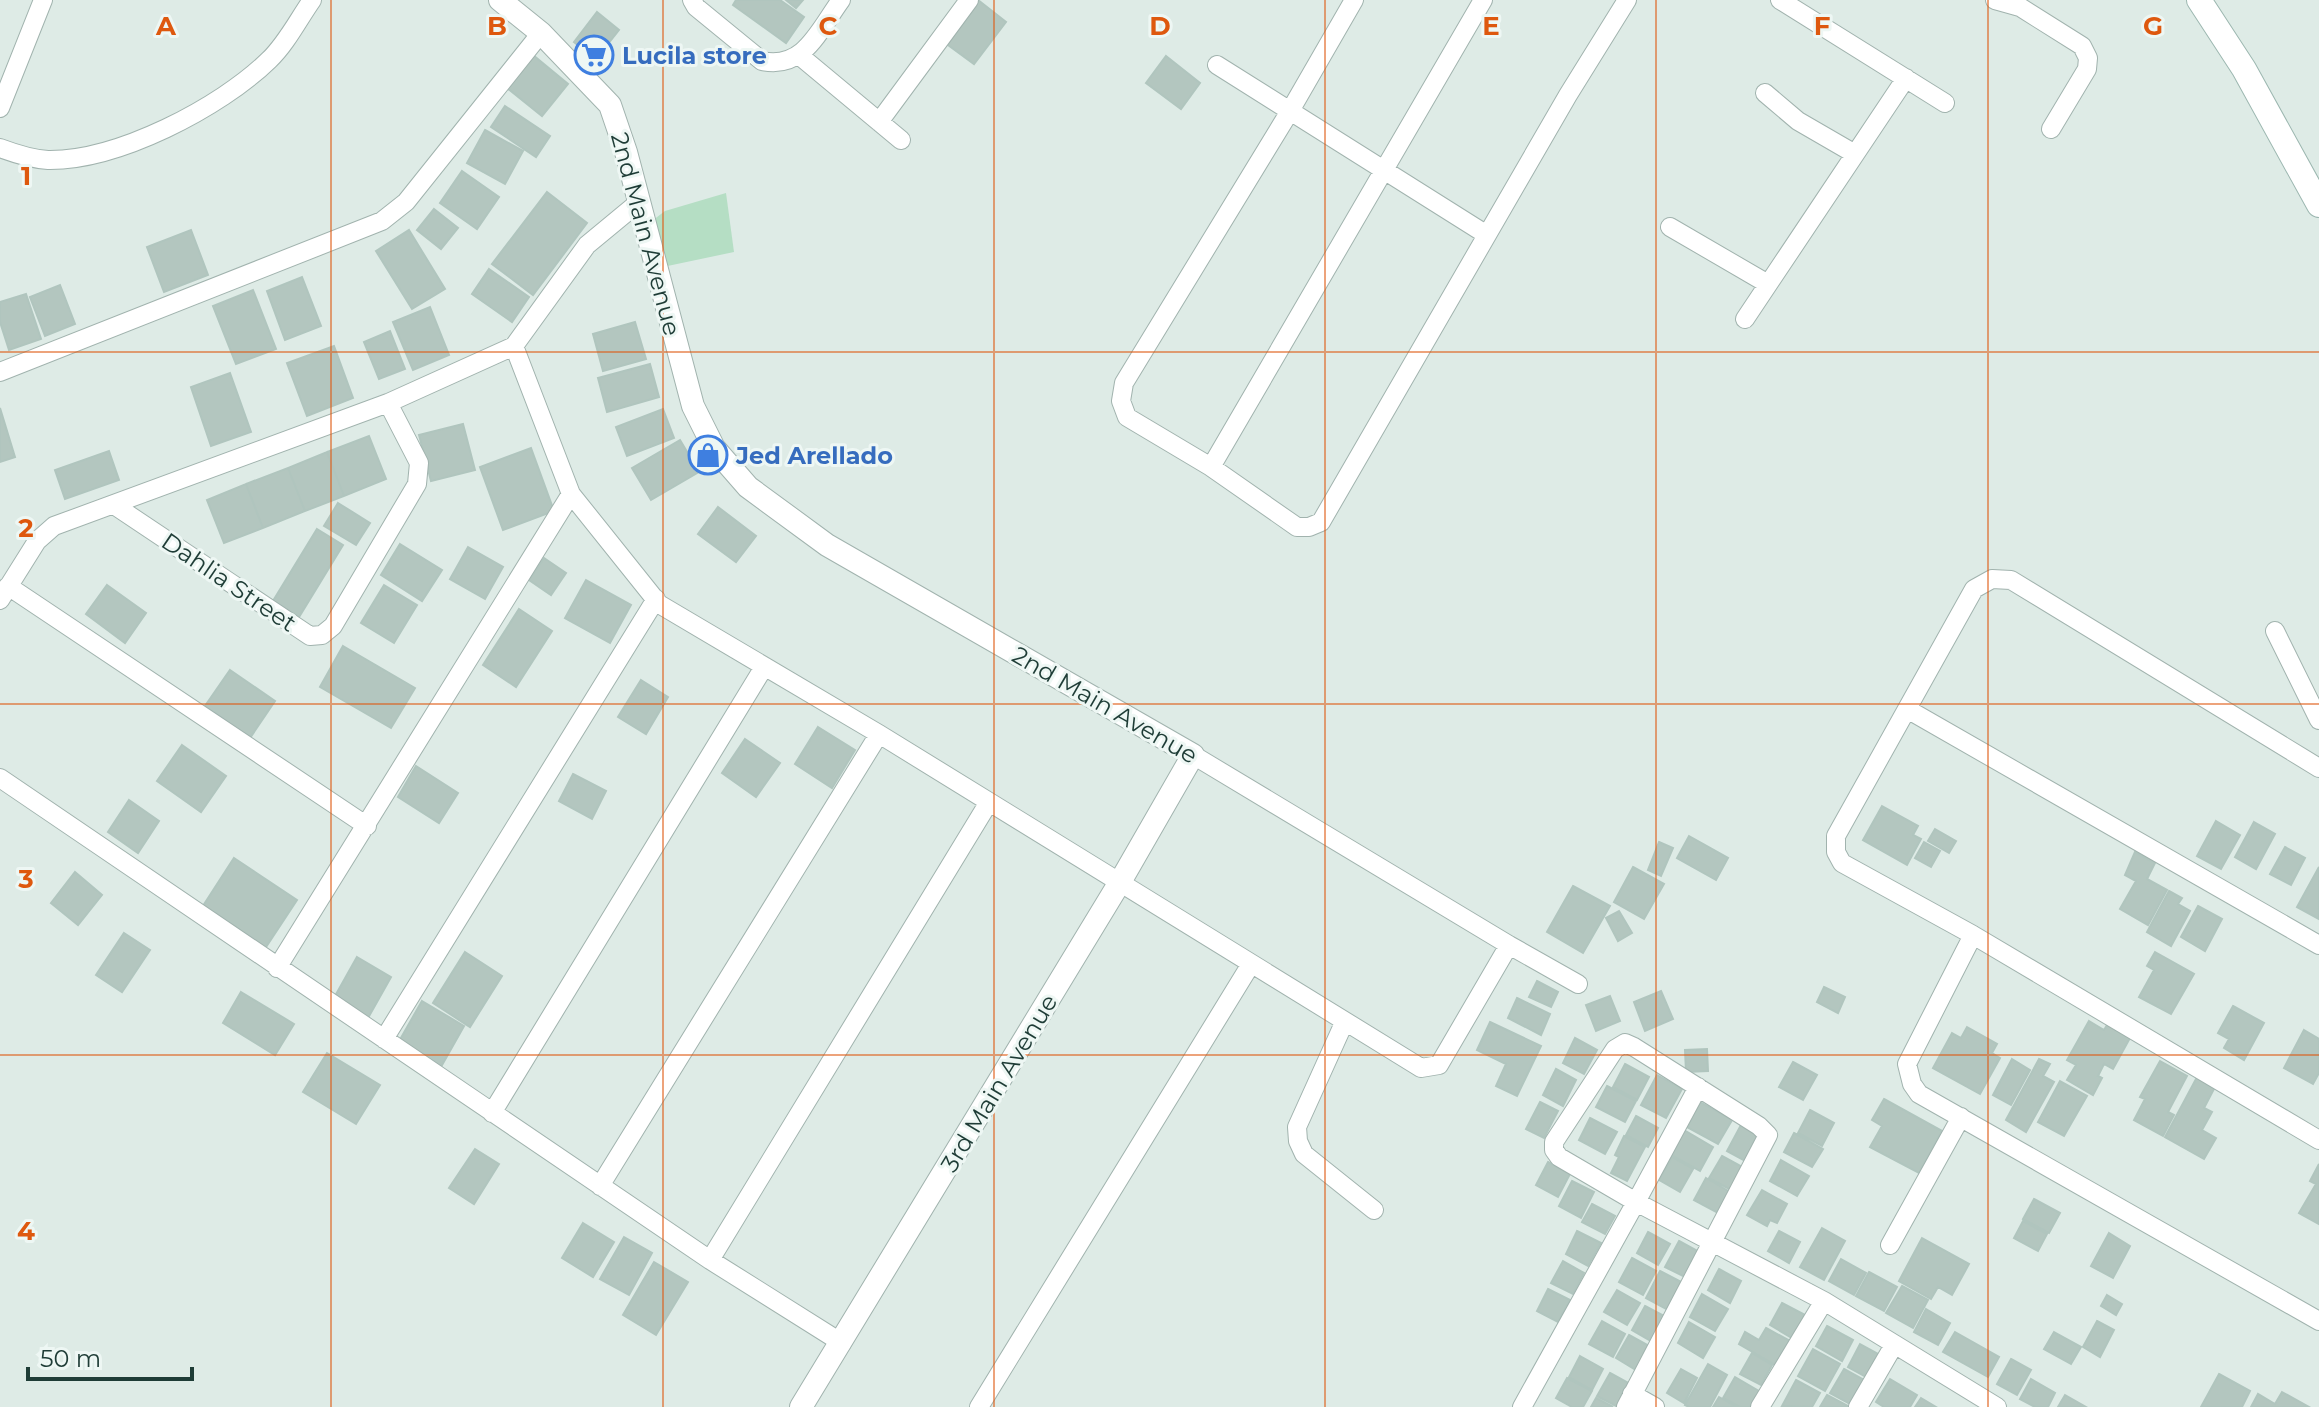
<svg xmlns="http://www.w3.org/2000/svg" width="2319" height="1407" viewBox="0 0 2319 1407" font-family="Montserrat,sans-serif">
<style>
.green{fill:#b5dec4}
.building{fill:#b3c6bf;stroke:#b0c5be;stroke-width:2}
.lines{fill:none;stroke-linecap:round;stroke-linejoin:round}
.minor-casing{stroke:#a1b3ae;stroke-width:20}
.tertiary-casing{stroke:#a1b3ae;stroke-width:24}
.secondary-casing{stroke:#9cb7b0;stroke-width:26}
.minor{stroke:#fff;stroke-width:18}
.tertiary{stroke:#fff;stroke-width:22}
.secondary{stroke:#fff;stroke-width:24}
.grid{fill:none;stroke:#de580e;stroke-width:2;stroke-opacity:0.55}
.labels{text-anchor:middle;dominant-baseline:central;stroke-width:6;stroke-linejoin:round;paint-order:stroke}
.shop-label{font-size:24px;font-weight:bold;fill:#366cbe;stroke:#eef7f4;text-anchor:start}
.street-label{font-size:24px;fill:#1e3c36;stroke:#eef7f4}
.grid-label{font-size:26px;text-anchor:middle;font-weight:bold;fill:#de580e;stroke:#eef7f4;stroke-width:6;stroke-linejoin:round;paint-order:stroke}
</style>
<rect width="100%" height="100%" fill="#deebe6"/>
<!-- green -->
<path class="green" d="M726,193L734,252L658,268L648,224L665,211Z"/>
<!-- building -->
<path class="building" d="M736,0H780L804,17L786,43L733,5Z
M786,0H803L796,8Z
M978,0L1006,22L974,64L944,42Z
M597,12L619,30L596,59L574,42Z
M533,55L568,84L542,116L507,88Z
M1166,56L1200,83L1181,109L1146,83Z
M505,106L550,136L536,157L491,127Z
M485,130L523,151L505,184L467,163Z
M462,171L499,197L477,229L440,203Z
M547,192L587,223L533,295L492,264Z
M434,209L458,228L441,249L417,230Z
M191,230L208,275L164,292L147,247Z
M409,230L445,289L412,309L376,251Z
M489,269L529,297L512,322L472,294Z
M302,277L321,326L285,340L267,291Z
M60,285L75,324L45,336L30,297Z
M253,290L276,349L236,364L213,306Z
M26,294L41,339L9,350L0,322V302Z
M430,307L449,355L413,370L393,322Z
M635,322L646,359L603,371L593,334Z
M390,331L405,369L379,379L364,342Z
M334,346L353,398L307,416L287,363Z
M650,364L659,397L607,412L598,378Z
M230,373L251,432L211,446L191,387Z
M0,408L15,457L0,462Z
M663,409L674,438L627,456L616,427Z
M463,424L475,470L431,481L419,435Z
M369,436L386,479L344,496L327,452Z
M680,440L699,472L651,500L632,468Z
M531,448L554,511L503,530L480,467Z
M109,451L119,480L65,499L55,470Z
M327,452L344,496L305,511L288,468Z
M288,468L305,511L263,528L246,484Z
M246,484L263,528L224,543L207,500Z
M338,503L370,523L356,545L324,526Z
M718,507L756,536L736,562L698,534Z
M317,529L343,545L299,617L273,601Z
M400,544L442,570L422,601L381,575Z
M468,547L503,567L485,599L450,579Z
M544,558L566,573L551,595L529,580Z
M586,580L631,605L610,643L565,618Z
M107,585L146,613L125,643L86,614Z
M384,585L417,605L394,643L361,623Z
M519,609L552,631L516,687L483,665Z
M343,646L415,688L391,728L320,687Z
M230,670L275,701L250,738L205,706Z
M641,680L668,697L646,734L618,717Z
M818,727L855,750L832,788L795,764Z
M745,739L780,763L756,797L722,773Z
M182,745L226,776L201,812L157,781Z
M416,766L458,793L439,823L398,797Z
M573,774L606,791L592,819L559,801Z
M129,800L159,821L138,853L108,832Z
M1882,806L1918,826L1913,835L1921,839L1907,865L1863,840Z
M2216,821L2240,835L2221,869L2197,856Z
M2254,822L2275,834L2256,869L2235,857Z
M1935,829L1956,841L1949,853L1928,841Z
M1689,836L1728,858L1716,880L1677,858Z
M1659,842L1673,848L1661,876L1648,870Z
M1924,842L1940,851L1931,867L1915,858Z
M2285,847L2305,858L2291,885L2270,874Z
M2135,852L2155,863L2147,879L2167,890L2148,925L2120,909L2136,881L2125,875Z
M234,858L297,900L264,950L201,909Z
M1633,867L1664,884L1644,919L1614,902Z
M2319,867V919L2297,907Z
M75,872L102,895L78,925L51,903Z
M1573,886L1610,906L1583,953L1547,932Z
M2169,891L2182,898L2178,904L2190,911L2171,946L2147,932Z
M2198,906L2222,919L2205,951L2181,937Z
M1619,911L1632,933L1618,941L1606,918Z
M124,933L150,950L122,992L96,975Z
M465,952L502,976L470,1027L433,1003Z
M2155,952L2194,974L2171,1014L2139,997L2154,970L2147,966Z
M357,957L391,977L368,1018L334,998Z
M1537,981L1558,992L1551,1007L1529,997Z
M1824,987L1845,997L1838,1013L1817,1002Z
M1661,991L1673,1019L1645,1031L1634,1002Z
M241,992L294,1024L275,1055L223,1023Z
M1610,996L1620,1021L1596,1031L1586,1005Z
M1517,998L1550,1014L1541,1035L1508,1018Z
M422,1001L464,1026L441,1067L398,1043Z
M2233,1006L2264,1023L2244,1060L2224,1048L2229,1039L2218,1033Z
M2089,1021L2104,1030L2107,1025L2130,1038L2113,1069L2104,1064L2098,1076L2102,1078L2093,1095L2067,1080L2076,1065L2067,1060Z
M1490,1022L1541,1046L1517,1096L1496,1086L1506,1064L1477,1050Z
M1967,1027L1997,1044L1992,1053L2000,1058L1980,1094L1933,1068L1952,1033L1961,1038Z
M2304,1030L2319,1039V1073L2313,1084L2284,1068Z
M1575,1038L1597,1050L1584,1074L1563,1063Z
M1707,1049L1708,1071L1686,1072L1685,1050Z
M327,1053L380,1085L356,1124L303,1092Z
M2012,1059L2030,1070L2011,1105L1993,1095Z
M2039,1059L2050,1064L2043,1076L2054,1082L2026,1132L2006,1120Z
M2160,1061L2187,1076L2168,1112L2174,1115L2163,1136L2134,1120L2145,1099L2140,1097Z
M1793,1062L1817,1075L1803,1100L1779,1087Z
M1625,1064L1649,1077L1637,1100L1613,1087Z
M1556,1069L1576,1080L1563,1106L1543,1095Z
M1657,1075L1682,1089L1666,1118L1641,1105Z
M2197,1077L2215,1087L2204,1108L2212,1112L2202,1130L2216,1138L2204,1159L2165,1137Z
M2060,1081L2087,1096L2064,1136L2038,1122Z
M1607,1086L1636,1101L1625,1122L1596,1107Z
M1884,1099L1942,1131L1919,1173L1870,1147L1882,1126L1872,1120Z
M1540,1102L1558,1111L1544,1138L1526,1129Z
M1700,1102L1732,1120L1718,1144L1687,1127Z
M1810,1110L1834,1123L1822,1146L1798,1133Z
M1636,1116L1658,1128L1648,1147L1626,1135Z
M1590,1118L1617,1132L1605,1154L1579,1140Z
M1742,1123L1762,1134L1747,1162L1727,1151Z
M1684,1130L1713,1147L1700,1171L1671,1155Z
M1794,1133L1823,1149L1812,1167L1784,1152Z
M1624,1136L1645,1147L1627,1181L1611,1173L1619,1157L1615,1155Z
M475,1149L499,1164L474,1204L449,1188Z
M1722,1156L1744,1168L1731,1190L1709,1178Z
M1672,1157L1693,1169L1680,1192L1659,1180Z
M1781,1160L1809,1176L1797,1196L1770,1181Z
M1548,1162L1570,1174L1558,1197L1536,1185Z
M2319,1164V1224L2299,1213L2316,1184L2310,1181Z
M1706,1178L1730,1192L1718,1213L1694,1200Z
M1572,1181L1594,1192L1581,1218L1559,1206Z
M1762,1190L1787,1204L1777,1223L1770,1220L1767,1226L1747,1215Z
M2034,1199L2060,1213L2049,1233L2023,1219Z
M1592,1204L1615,1216L1605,1234L1582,1222Z
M2023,1221L2047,1234L2038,1251L2014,1238Z
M583,1223L614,1242L593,1277L562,1258Z
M1822,1228L1845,1241L1824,1280L1800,1267Z
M1577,1231L1601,1243L1588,1266L1566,1254Z
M1779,1231L1800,1242L1789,1263L1768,1251Z
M1648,1232L1670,1244L1658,1265L1637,1253Z
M2109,1233L2130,1246L2113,1278L2091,1266Z
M624,1237L652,1253L629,1295L600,1279Z
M1922,1238L1969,1264L1952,1295L1938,1287L1931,1299L1899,1281Z
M1679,1241L1701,1253L1687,1278L1665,1267Z
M1632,1258L1656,1271L1643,1295L1619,1282Z
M1841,1259L1866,1273L1854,1295L1829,1281Z
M1563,1261L1584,1273L1573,1294L1551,1283Z
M654,1262L688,1282L656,1335L623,1315Z
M1719,1269L1741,1281L1730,1303L1708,1290Z
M1660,1271L1683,1283L1668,1310L1646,1298Z
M1869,1272L1897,1287L1884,1311L1856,1296Z
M1902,1286L1928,1300L1913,1328L1886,1313Z
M1548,1289L1570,1300L1558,1322L1537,1311Z
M1617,1290L1640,1303L1627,1325L1604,1312Z
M1702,1294L1728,1309L1715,1331L1690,1317Z
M2107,1295L2122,1304L2116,1315L2101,1306Z
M1782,1303L1805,1315L1792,1338L1770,1325Z
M1645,1306L1664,1316L1651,1341L1632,1330Z
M1926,1309L1950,1323L1938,1345L1914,1332Z
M1602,1321L1625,1334L1613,1357L1589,1344Z
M2097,1321L2114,1330L2100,1357L2083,1347Z
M1689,1322L1715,1337L1703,1358L1678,1343Z
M1827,1326L1853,1340L1842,1361L1816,1346Z
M1766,1328L1790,1341L1777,1366L1739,1344L1745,1332L1759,1340Z
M1955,1332L1999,1357L1988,1377L1943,1352Z
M2054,1332L2081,1347L2071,1364L2044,1349Z
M1629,1335L1649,1346L1636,1370L1616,1358Z
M1860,1344L1878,1354L1866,1377L1848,1367Z
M1813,1349L1840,1364L1825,1391L1798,1376Z
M1752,1353L1772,1365L1761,1385L1740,1374Z
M1580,1356L1603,1369L1592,1390L1569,1377Z
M2011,1359L2031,1370L2017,1395L1997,1384Z
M1708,1364L1727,1375L1710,1407H1689L1685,1405Z
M1681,1369L1697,1378L1684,1403L1667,1393Z
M1844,1369L1864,1380L1850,1404L1830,1393Z
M1610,1373L1634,1386L1618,1407L1597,1396Z
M2219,1374L2250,1391L2242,1407H2201Z
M1735,1377L1759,1391L1750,1407H1740L1723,1398Z
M1567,1378L1592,1391L1583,1407H1572L1556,1398Z
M1890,1379L1917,1395L1910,1407H1884L1876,1402Z
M2031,1379L2055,1393L2048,1407H2035L2020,1399Z
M1796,1380L1820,1393L1812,1407L1782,1406Z
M2282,1392L2309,1407H2251L2258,1394L2275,1404Z
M1827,1395L1848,1406L1847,1407H1820Z
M2065,1395L2086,1407H2058Z
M1719,1397L1737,1407H1713Z
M1596,1398L1613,1407H1591Z
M1921,1398L1936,1407H1915Z"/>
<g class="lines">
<!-- minor casing -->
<g class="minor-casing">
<path id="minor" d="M692,0L696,7L762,61C804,70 819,30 841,0
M1354,0L1290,111L1124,383L1121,401L1127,417L1211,467L1297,527H1309L1321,522L1568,95L1627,0
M1780,0L1945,103
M1995,0L2020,7L2082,46L2088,58L2087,69L2051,129
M800,56L901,140
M1217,65L1487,235
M1765,93L1798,121L1855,154
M0,108L43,0
M879,122L969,0
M0,148C16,154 31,159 48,160C117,161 220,108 269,60C286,44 298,20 312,0
M1670,227L1768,284
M1745,319L1906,78
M514,346L571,494L659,604L879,734L1421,1068L1439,1065L1509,945L1193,755
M0,372L382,221L406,202L541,33
M1211,467L1483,0
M114,505L310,636L322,635L333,626L417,484L419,463L388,403
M8,586L367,826
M0,600L37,541L54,526L388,403L514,346L587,245L639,202
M2275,631L2319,720
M1907,709L2319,945
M2319,768L2011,580L1992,579L1974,589L1836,836V852L1842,863L1973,935L2319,1140
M0,778L710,1260L842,1343
M1973,935L1907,1064L1912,1084L1919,1094L2319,1321
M1509,945L1578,984
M277,968L571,494
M1344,1023L1297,1127L1298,1141L1304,1154L1374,1210
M384,1039L656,599
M492,1113L764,667
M600,1186L879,734
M1890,1245L1961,1117
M710,1260L989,802
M1632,1394L1655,1407
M979,1407L1251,964
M1522,1407L1636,1202L1824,1301L1997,1407
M1626,1407L1768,1135L1759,1126L1634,1047L1625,1043L1615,1049L1554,1142V1150L1559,1157L1636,1202L1698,1087
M1760,1407L1824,1301
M1858,1407L1894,1345"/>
</g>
<!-- tertiary casing -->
<g class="tertiary-casing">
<path id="tertiary" d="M500,0L541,33L610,105L626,152L693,406L714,448L748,487L827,545L1193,755L1120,882L801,1407"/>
</g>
<!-- secondary casing -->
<g class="secondary-casing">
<path id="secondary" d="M2199,0L2244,69L2319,205"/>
</g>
<!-- minor -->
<use href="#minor" class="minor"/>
<!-- tertiary -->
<use href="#tertiary" class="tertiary"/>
<!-- secondary -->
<use href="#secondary" class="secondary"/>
</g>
<!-- grid -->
<path class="grid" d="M331,0V1407M663,0V1407M994,0V1407M1325,0V1407M1656,0V1407M1988,0V1407M0,352H2319M0,704H2319M0,1055H2319"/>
<!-- icons -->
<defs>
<g id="supermarket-ring" transform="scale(2)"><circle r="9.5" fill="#eef7f4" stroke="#3f7fe0" stroke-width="1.5"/><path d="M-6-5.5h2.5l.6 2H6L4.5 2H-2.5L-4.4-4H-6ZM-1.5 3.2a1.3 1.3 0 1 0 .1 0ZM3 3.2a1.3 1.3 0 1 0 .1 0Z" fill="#3f7fe0"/></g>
<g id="shop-ring" transform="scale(2)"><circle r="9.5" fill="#eef7f4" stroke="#3f7fe0" stroke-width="1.5"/><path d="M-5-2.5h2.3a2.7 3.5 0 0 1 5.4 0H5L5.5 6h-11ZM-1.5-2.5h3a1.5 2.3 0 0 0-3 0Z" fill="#3f7fe0"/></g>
</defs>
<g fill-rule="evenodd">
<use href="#supermarket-ring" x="594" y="55"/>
<use href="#shop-ring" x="708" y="455"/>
</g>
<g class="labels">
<!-- shop labels -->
<g class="shop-label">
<text x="622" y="55">Lucila store</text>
<text x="736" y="455">Jed Arellado</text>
</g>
<!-- street labels -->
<g class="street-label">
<text transform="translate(646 234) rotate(75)">2nd Main Avenue</text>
<text transform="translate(229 582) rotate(34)">Dahlia Street</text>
<text transform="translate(1105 705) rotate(30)">2nd Main Avenue</text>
<text transform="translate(999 1083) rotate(-59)">3rd Main Avenue</text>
</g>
</g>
<g class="grid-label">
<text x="166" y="35">A</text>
<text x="497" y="35">B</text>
<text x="828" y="35">C</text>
<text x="1160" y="35">D</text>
<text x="1491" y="35">E</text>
<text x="1822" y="35">F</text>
<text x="2153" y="35">G</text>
<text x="26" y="185">1</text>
<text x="26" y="537">2</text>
<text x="26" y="888">3</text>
<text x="26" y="1240">4</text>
</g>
<!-- scale -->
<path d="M28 1367v12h164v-12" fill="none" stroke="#1e3c36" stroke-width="4"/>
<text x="40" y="1367" font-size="24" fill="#1e3c36" stroke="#eef7f4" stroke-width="6" paint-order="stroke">50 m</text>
</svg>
